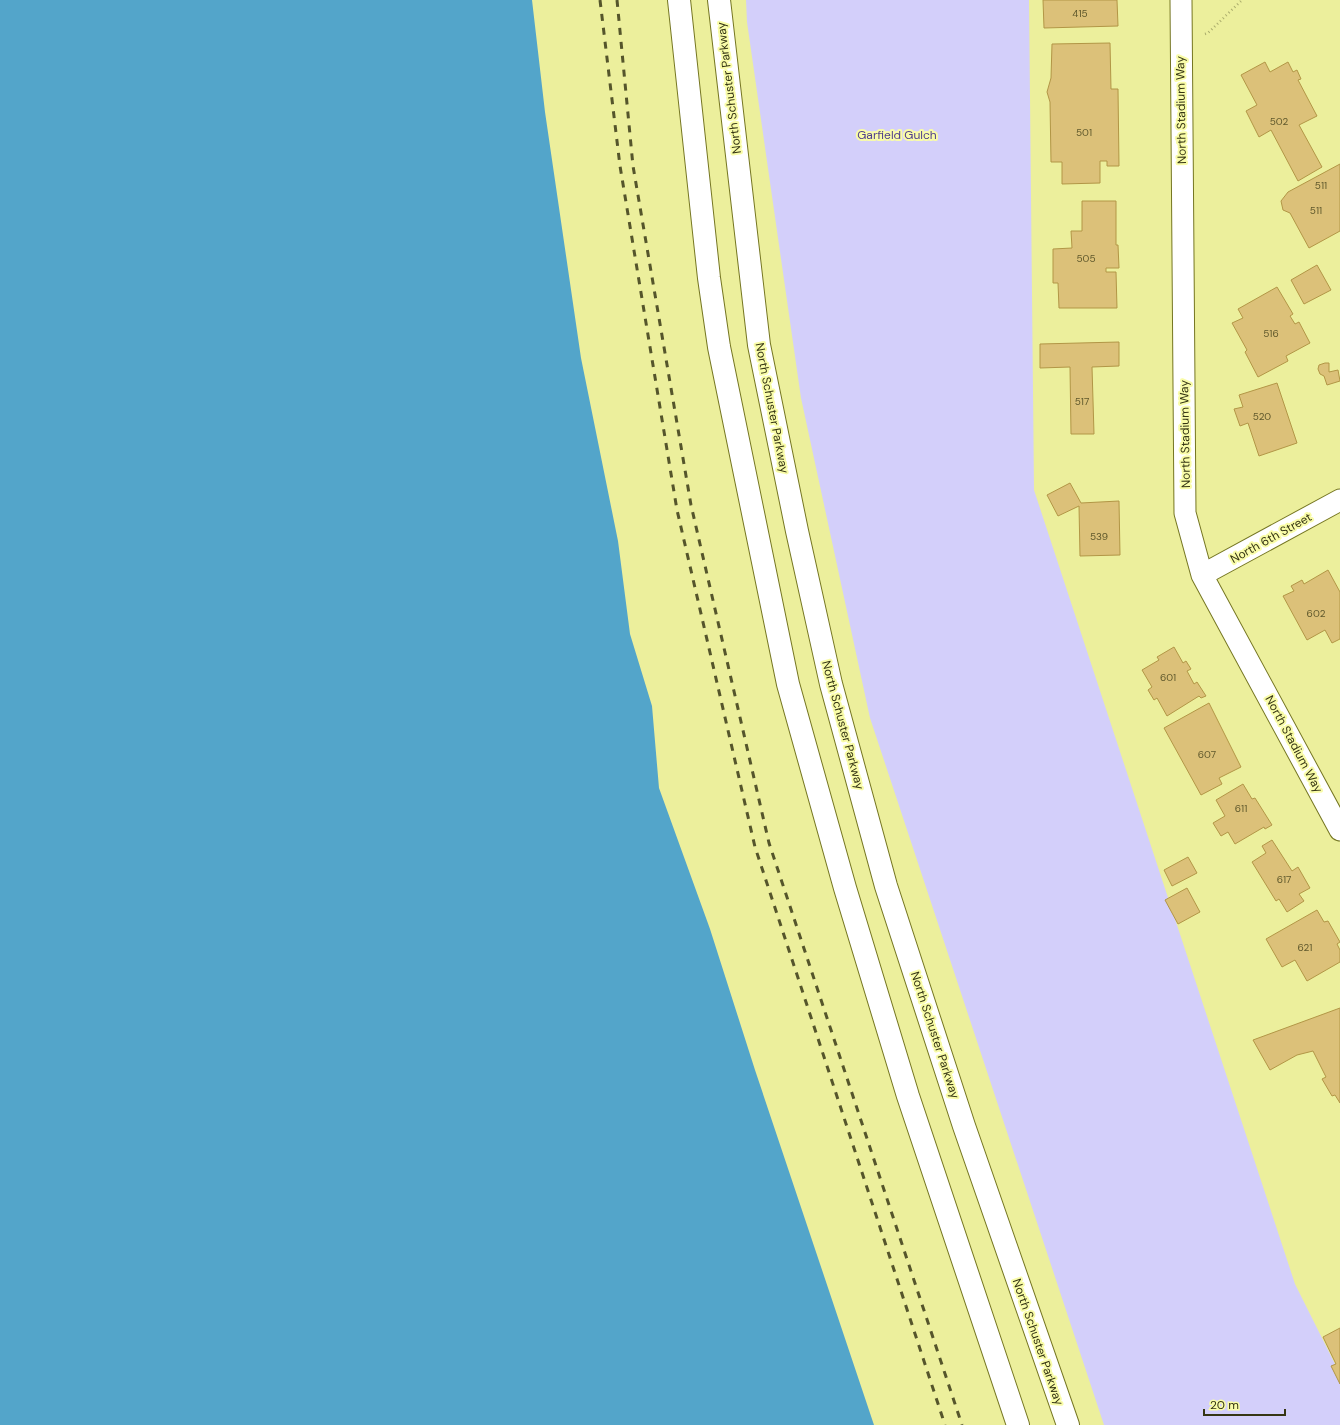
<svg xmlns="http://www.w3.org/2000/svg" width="1340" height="1425" viewBox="0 0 1340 1425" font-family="'DM Sans',sans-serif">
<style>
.green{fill:#d3cffa}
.water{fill:#53a5ca}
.building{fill:#dcc179;stroke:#b29646}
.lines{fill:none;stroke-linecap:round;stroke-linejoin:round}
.minor-casing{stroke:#757622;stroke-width:23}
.trunk-casing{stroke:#757622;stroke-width:24}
.path{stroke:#abad6c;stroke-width:2.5;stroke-dasharray:1 3;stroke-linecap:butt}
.minor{stroke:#fff;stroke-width:21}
.trunk{stroke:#fff;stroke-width:22}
.rail{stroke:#55552b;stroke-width:3;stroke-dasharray:7 7;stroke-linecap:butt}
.labels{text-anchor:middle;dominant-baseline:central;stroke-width:4;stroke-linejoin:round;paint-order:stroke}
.number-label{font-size:10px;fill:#5f582c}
.street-label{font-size:12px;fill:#353513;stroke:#f9fca8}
.park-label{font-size:12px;fill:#4f3e8d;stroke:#f9fca8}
</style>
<rect width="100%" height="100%" fill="#ecef9c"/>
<!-- green -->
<path class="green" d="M746,0H1029L1034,490L1295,1284L1340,1374V1425H1104L870,718L801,398L747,22Z"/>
<!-- water -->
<path class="water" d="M0,0H532L545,112L581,358L618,541L630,634L652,706L659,788L710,929L755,1070L874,1425H0Z"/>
<!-- building -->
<path class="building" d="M1043,0H1117L1118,26L1044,28Z
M1110,43L1111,89H1118L1119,166H1107V161H1100V183L1062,184V162H1051L1050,102L1047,92L1051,78L1052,44Z
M1265,62L1270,72L1288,62L1293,72L1297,70L1301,79L1298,80L1317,116L1299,125L1322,167L1298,181L1271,130L1259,137L1246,111L1257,105L1241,75Z
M1340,164V231L1309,248L1290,213L1283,210L1281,201L1288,192Z
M1082,201H1116V245H1118L1119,268H1106V272H1116L1117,308H1059L1058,283H1053V249L1072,248L1071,231H1082Z
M1317,265L1331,290L1304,304L1291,280Z
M1277,287L1293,314L1290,316L1295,324L1299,322L1310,343L1286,356L1288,361L1258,377L1245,352L1247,350L1232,323L1243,318L1238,309Z
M1119,342V366L1092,367L1094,434H1071L1070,367L1040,368V344Z
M1325,363H1329V372L1338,370L1340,381L1327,385L1324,376L1320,374L1318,369L1319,365Z
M1277,383L1297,443L1259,456L1248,423L1240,426L1234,409L1243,407L1239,395Z
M1070,483L1081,503L1119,501L1120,555L1080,556L1079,506L1058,516L1047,495Z
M1328,570L1340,592V639L1332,643L1325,630L1307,640L1283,596L1294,591L1291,586L1302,580L1304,584Z
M1174,647L1183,663L1186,661L1191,669L1187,671L1194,684L1197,682L1206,696L1201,698L1199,696L1167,716L1157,698L1154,700L1148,690L1152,687L1142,670L1159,660L1157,657Z
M1209,703L1241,767L1219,778L1222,784L1201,795L1164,728Z
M1243,784L1252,799L1255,798L1272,825L1265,829L1264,827L1235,844L1228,832L1221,836L1213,823L1225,816L1216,800Z
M1272,840L1292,871L1298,867L1310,888L1299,894L1304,901L1287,912L1279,899L1276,901L1252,862L1266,853L1262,846Z
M1188,857L1197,873L1172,886L1164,870Z
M1187,888L1200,912L1178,924L1165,900Z
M1317,910L1324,922L1328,921L1340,942L1337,944L1340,950V962L1307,981L1295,960L1282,967L1266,939Z
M1340,1008V1103L1335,1095L1332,1096L1322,1079L1326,1077L1313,1051L1297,1055L1270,1070L1253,1040Z
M1340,1328V1384L1331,1366L1336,1364L1323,1337Z"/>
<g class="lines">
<!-- minor casing -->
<g class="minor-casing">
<path id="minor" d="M1181,0L1185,513L1202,575L1340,830
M1202,575L1340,500"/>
</g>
<!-- trunk casing -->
<g class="trunk-casing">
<path id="trunk" d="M679,0L709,278L719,347L788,684L845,888L908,1096L1018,1425
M719,0L759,345L797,531L831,684L886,886L964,1126L1068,1425"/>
</g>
<!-- path -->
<path class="path" d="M1205,34L1208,33L1242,0"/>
<!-- minor -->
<use href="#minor" class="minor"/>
<!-- trunk -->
<use href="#trunk" class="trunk"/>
<!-- rail -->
<path class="rail" d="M600,0L620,166L677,510L755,847L945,1425
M617,0L633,166L691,505L769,843L962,1425"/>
</g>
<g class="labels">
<!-- number labels -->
<g class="number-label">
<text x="1080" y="13">415</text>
<text x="1279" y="121">502</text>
<text x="1084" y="132">501</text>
<text x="1321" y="185">511</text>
<text x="1316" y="210">511</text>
<text x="1086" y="258">505</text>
<text x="1271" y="333">516</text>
<text x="1082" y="401">517</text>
<text x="1262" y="416">520</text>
<text x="1099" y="536">539</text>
<text x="1316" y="613">602</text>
<text x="1168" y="677">601</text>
<text x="1207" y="754">607</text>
<text x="1241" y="808">611</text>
<text x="1284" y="879">617</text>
<text x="1305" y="947">621</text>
</g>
<!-- street labels -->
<g class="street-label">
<text transform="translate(729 88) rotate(-97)">North Schuster Parkway</text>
<text transform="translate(1181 110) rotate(-91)">North Stadium Way</text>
<text transform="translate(772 408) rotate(79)">North Schuster Parkway</text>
<text transform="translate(1185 434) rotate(-91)">North Stadium Way</text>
<text transform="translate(1271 538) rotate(-29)">North 6th Street</text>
<text transform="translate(843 725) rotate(75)">North Schuster Parkway</text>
<text transform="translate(1294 744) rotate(62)">North Stadium Way</text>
<text transform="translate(935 1035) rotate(72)">North Schuster Parkway</text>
<text transform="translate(1038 1342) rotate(71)">North Schuster Parkway</text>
</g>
<!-- park labels -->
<g class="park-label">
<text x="897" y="135">Garfield Gulch</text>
</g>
</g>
<!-- scale -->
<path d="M1204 1409v6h81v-6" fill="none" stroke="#353513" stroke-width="2"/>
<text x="1210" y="1409" font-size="12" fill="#353513" stroke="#f9fca8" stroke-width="3" paint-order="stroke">20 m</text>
</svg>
